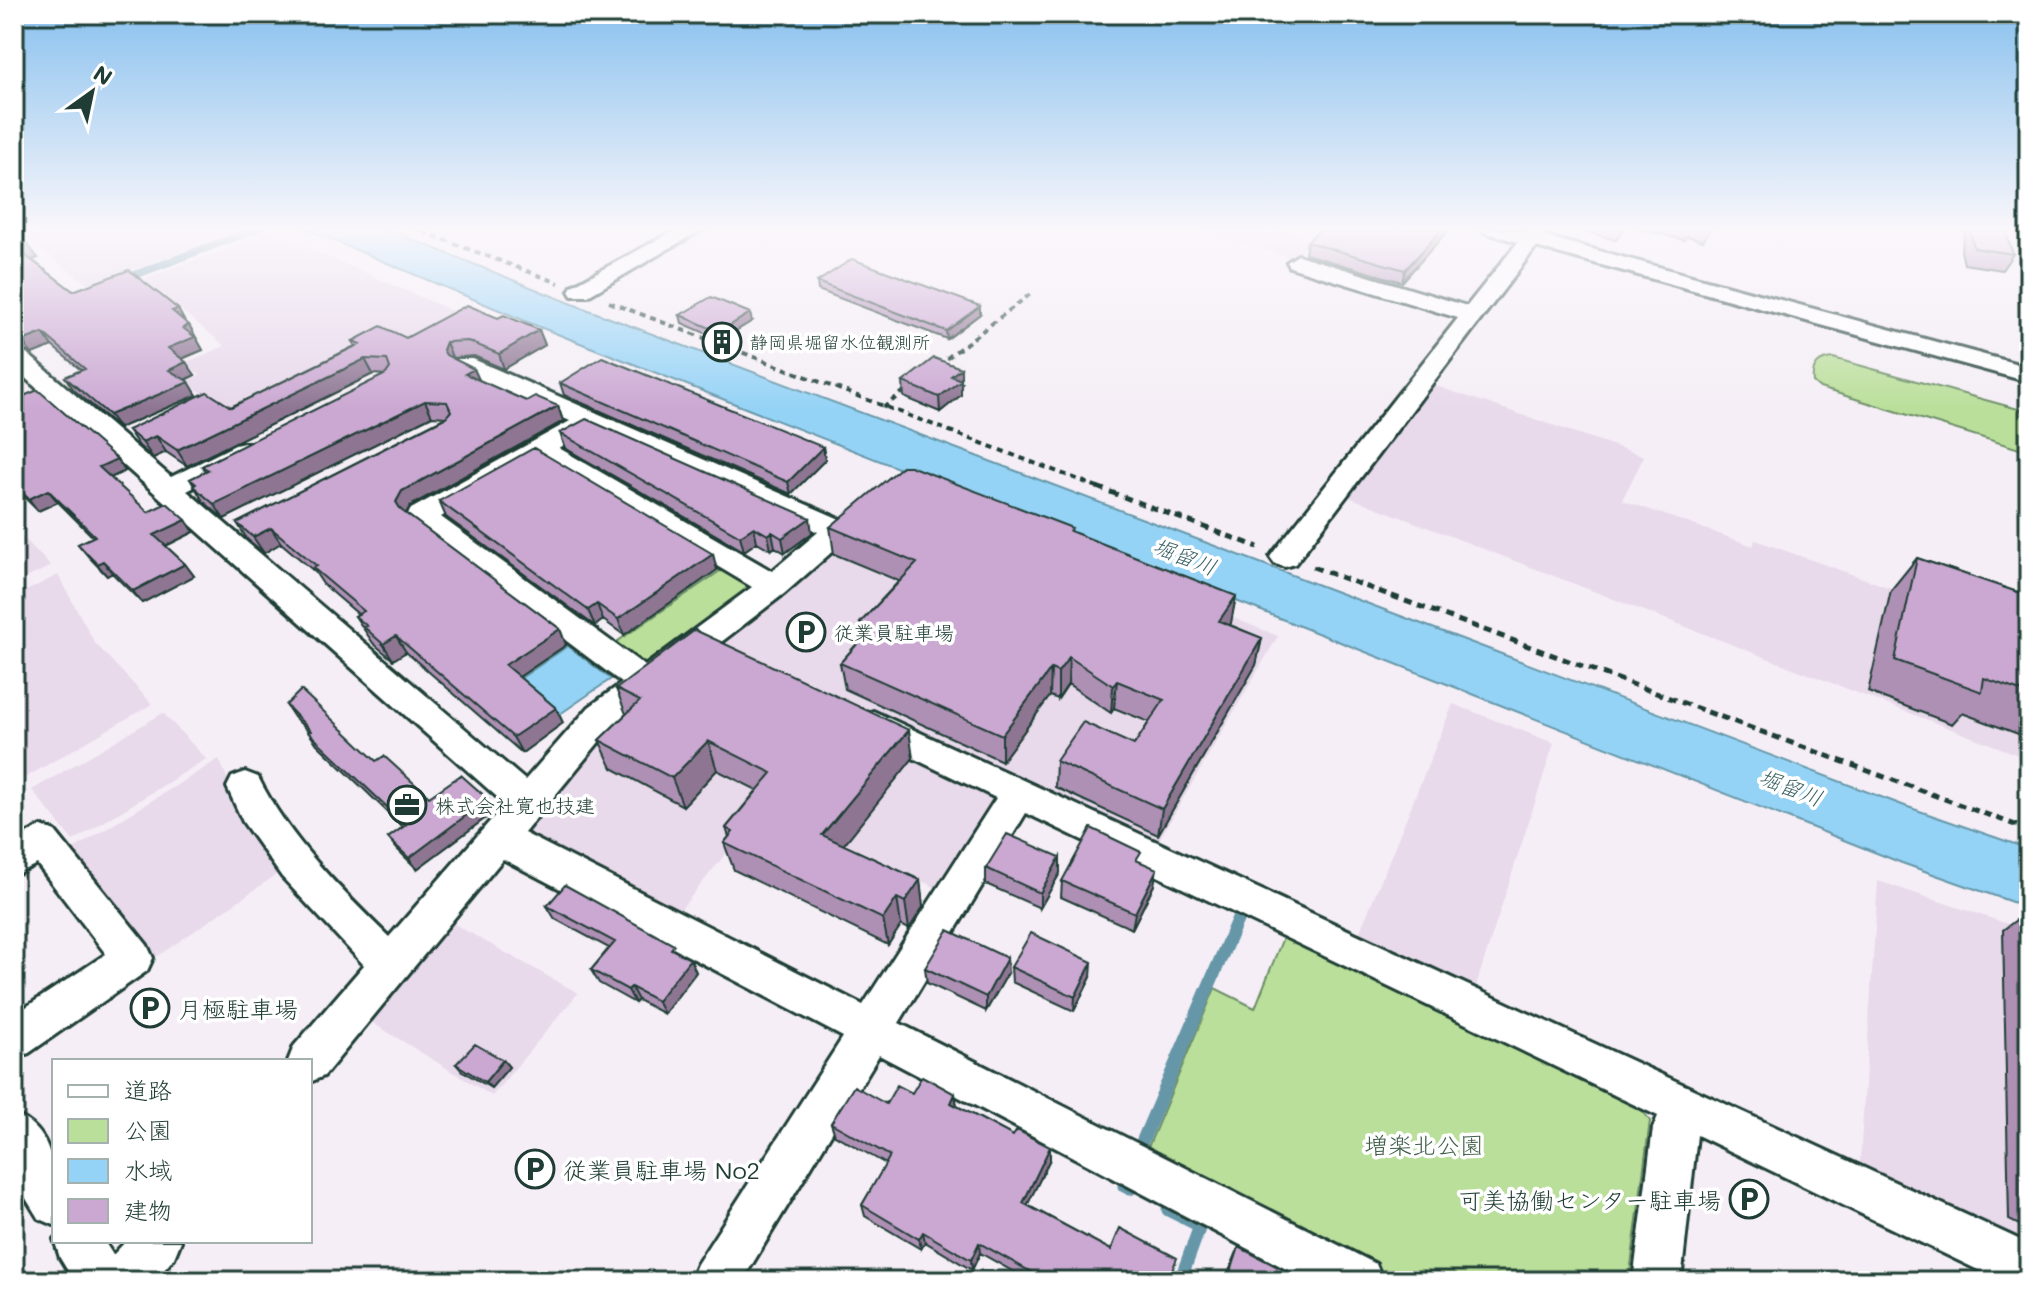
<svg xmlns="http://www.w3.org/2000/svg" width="2043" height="1295" viewBox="0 0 2043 1295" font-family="Mali,'Klee One',sans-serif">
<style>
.built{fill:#e8d9eb}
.green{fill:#badf9a;stroke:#6c8e67;stroke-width:2}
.water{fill:#95d3f6;stroke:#6697a8;stroke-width:2}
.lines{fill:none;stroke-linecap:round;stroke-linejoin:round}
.stream-far1{stroke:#6697a8;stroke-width:8}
.stream{stroke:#6697a8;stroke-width:13}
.street-casing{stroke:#1f3d34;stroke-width:6}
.path-far1{stroke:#1f3d34;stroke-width:4;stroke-dasharray:6 5;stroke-linecap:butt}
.path{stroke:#1f3d34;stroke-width:5;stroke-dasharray:8 6;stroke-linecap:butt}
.street{fill:#fff;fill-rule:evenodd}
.wall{fill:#af90b5;stroke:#1f3d34;stroke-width:2}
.shaded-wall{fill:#8e7693;stroke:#1f3d34;stroke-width:2}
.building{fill:#cba8d2;stroke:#1f3d34;stroke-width:2}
.labels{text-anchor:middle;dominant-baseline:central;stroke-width:7;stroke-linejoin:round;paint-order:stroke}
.far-poi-label{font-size:18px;fill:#1f3d34;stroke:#fff;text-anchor:start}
.poi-label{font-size:20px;fill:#1f3d34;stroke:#fff;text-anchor:start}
.water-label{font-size:22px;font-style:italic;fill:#3c6264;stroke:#fff}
.near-poi-label{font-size:24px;fill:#1f3d34;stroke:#fff;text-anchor:start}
.near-park-label{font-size:24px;fill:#3e5d48;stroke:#fff}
</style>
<rect width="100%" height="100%" fill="#f5eef6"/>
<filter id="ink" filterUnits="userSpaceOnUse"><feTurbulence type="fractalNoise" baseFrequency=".0125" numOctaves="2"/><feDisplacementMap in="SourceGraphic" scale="16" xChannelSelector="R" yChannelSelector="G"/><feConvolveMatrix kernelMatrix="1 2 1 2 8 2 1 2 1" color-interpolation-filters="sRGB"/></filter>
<g filter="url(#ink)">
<!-- built -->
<path class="built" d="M50,228H245L90,286L24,237Z
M1191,228H1275L1314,239L1293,259Z
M271,232L471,319L243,419L185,382L200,375L184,363L225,346L143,279Z
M1433,385L1644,456L1622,500L1753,546L1755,540L2029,637V759L1349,497Z
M906,487L1278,636L1155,847L723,644Z
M14,528L51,566L14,584Z
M58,575L95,643L152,704L14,784V597Z
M698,654L998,798L939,889L763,808L676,915L523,836L522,827L611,721Z
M1453,704L1554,743L1473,995L1356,941Z
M163,713L206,759L73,841L32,790Z
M219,759L244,817L283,870L155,958L72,850Z
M1878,881L2029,931V1256L1859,1177Z
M445,919L578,993L492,1096L363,1017Z"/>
<!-- green -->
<path class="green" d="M1833,358L2029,412V452L1820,388L1813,382C1811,366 1819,359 1833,358Z
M723,569L750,585V591L652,664H644L615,643Z
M1286,930L1630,1093L1650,1121L1629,1281H1399L1146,1152L1215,988L1255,1008Z"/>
<!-- water -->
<path class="water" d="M304,228H384L570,303L1905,806L2029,849V908L1902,863L537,326Z
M568,646L611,679L560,714L518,680Z"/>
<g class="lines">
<!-- stream-far1 -->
<path class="stream-far1" d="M672,246L705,228
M124,279L259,228"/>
<!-- stream -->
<path class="stream" d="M1142,1142L1241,911L1234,907
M1124,1186L1130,1189
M1168,1210L1200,1226L1180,1281"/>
<!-- street casing -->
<g class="street-casing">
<path id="street" d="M679,228H704L588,296H572L569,291L572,286Z
M1481,228L1526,231L1528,228H1549L1544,236L2029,367V382L1536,247L1295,564L1285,567L1275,564L1270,557L1275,550L1458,318L1290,267L1287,262L1298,255L1467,306L1518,242L1484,232Z
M14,348L23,350L171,477L235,445L244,443L253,445L257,451L253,457L187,491L525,780L589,707L622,683L411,523L407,516L411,509L570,421L455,369L452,364L455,359H473L849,523L853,530L849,537L785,593L613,725L524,833L863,1005L996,798L861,733L856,724L861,715L873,711L2029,1244V1281H2001L1697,1135L1681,1281H1633L1653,1128L1658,1116L1026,813L899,1023L1376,1264L1383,1281H1309L879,1055L742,1281H690L697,1264L843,1037L503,859L324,1076L310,1082V1061H288L294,1046L364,965L282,877L243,822L227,787L232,777L245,772L258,777C289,839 340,889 389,937L505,804L14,368ZM591,430L818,532L772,571L559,448ZM540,460L752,587L645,666L441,517Z
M42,826L55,831L147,945L153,958L147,971L29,1053L14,1059V1015L106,954L37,864L14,875V840Z
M14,1114C61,1133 54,1183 54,1225L38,1218L14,1179Z
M54,1239L104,1241L113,1255L126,1241H181L174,1258L155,1281H74L60,1258Z"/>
</g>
<!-- path-far1 -->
<path class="path-far1" d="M413,228L559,283
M609,302L1103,489
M938,365L1033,292
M883,408L908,388"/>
<!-- path -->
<path class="path" d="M1097,487L1258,547
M1313,567L2029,830"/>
<!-- street -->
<use href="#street" class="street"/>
</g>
<!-- wall -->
<path class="wall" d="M1322,228H1450L1402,282L1305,254L1307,242Z
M1581,228H1624L1616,240L1580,230Z
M1637,228H1711L1703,241L1686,236L1684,240Z
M1966,228H2004L2013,254L2002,270L1964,264L1961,251Z
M14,234L38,258L32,260L73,291L185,322L189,325L203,350L182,359L195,375L185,380L197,395L119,428L74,390L65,377L81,370L52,346L32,354L14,346Z
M817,282L980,314L947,339L818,290Z
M680,315L752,321L721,340L682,323Z
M498,318L539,330L545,345L504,369L474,356L452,358L474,369L479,380L526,401L558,406L563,421L410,506L406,514L560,629L566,645L519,677L556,708L563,723L522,753L406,652L393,660L373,643L355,616L358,614L323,584L315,572L281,543L264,553L247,539L237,523L446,417L432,416L224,519L203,501L190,479L205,472L202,466L385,375L373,374L187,466L166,452L153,458L139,446L128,430L231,407L355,346L353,341L406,338Z
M903,382L962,383L961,384V395L940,412L904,397Z
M560,383L823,447L825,460L791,494L564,395Z
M14,400L117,459L125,471L110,478L148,512L194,532L166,546L185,564L194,576L142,603L112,573L107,576L88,556L78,544L93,537L58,502L38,511L20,493L14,496Z
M560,433L812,533L785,553L775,547L771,550L757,542L744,551L565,448Z
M439,501L717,570L624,635L603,620L595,626L446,517Z
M830,527L1072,532L1236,596L1230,625L1262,638L1256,665L1158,835L1055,787L1056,761L1134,745L1149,722L1114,708L1111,713L1068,684L1058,699L1050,696L1002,761L845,689L840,663L862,638L860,623L899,581L834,554Z
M1917,558L2029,596V738L1962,713L1952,724L1868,692L1891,590Z
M616,689L913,758L843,845L920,880L923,907L909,929L901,925L888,945L734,870L724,843L729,837L726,828L757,790L717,770L683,806L612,768L599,740L626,714Z
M286,705L376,761L429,797L488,799L495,811L417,869L397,849L388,838L403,827L317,744L308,732H309L294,717Z
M1060,857V873L1040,908L986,884V868Z
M1140,862L1154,885L1132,929L1061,897L1062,881Z
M547,906L678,953L690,959L696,972L664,1014L638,1000L635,1003L599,983L591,970L609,948L555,919Z
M2029,910V1230L2009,1220L2003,930Z
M1011,967L1091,977L1074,1011L1012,982Z
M925,968L1008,973L986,1011L927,983Z
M503,1060L509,1067L491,1088L462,1071L456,1064Z
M912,1093L955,1094L957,1106L1013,1136L1050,1147V1159L1027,1205L1168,1281H1030L980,1253L972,1270L925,1242L921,1249L865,1216L862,1205L886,1164L835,1135L831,1123Z
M1239,1247L1305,1281H1225Z"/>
<!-- shaded-wall -->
<path class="shaded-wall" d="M1443,228H1450L1402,282L1405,270Z
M29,246L38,258L27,262L18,250Z
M980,306V314L947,339L946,331Z
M178,309L185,322L172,311Z
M750,313L752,321L721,340L719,332Z
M189,325L203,350L176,361L168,348L183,328Z
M539,330L545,345L504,369L499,354Z
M43,333L52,346L32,354L22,341Z
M446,342L452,357L449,366L443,350Z
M365,359L373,374L187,466L177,450Z
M186,362L195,375L178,383L169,370Z
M961,368V395L940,412L939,397L951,376Z
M474,369L481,384L465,374Z
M189,382L197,395L119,428L109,415Z
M425,401L432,416L224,519L214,504Z
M558,406L563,421L410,506L404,517L396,502L402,491Z
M156,436L166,452L153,458L142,442Z
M823,447L825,460L791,494L788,482Z
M117,459L125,471L108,479L99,467Z
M14,485L20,493L14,496Z
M48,490L58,502L38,511L29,499Z
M810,518L812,533L785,553L782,538Z
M186,520L194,532L163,547L154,535Z
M754,527L757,542L744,551L740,536Z
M271,528L281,543L264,553L253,537Z
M772,532L775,547L771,550L768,535Z
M713,554L717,570L624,635L618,619Z
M103,561L112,573L107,576L97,564Z
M185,564L194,576L142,603L133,591Z
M1236,596L1231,623L1214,648L1219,621Z
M597,604L603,620L595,626L588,610Z
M560,629L566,645L513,681L505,665Z
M396,636L406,652L393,660L383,644Z
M1262,638L1256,665L1158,835L1162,809Z
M1069,657L1068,684L1058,699V672Z
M1051,669L1050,696L1002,761V735Z
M1117,681L1114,708L1111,713L1113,686Z
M556,708L563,723L522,753L513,737Z
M909,730L913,758L829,863L822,835Z
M708,741L717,770L683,806L672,778Z
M488,799L495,811L417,869L409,858Z
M1060,857V873L1040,908V893Z
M1157,869L1154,885L1132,929L1135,913Z
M920,880L923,907L909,929L905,902Z
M897,898L901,925L888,945L883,919Z
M1007,958L1008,973L986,1011V997Z
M690,959L696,972L664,1014L657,1001Z
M1092,962L1091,977L1074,1011L1075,997Z
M631,987L638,1000L635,1003L628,990Z
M503,1060L509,1067L491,1088L485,1082Z
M955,1094L957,1107L951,1103Z
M1050,1147V1159L1023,1214V1203Z
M923,1232L925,1242L921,1249L919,1239Z
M979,1243L980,1253L972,1270L971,1260Z"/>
<!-- building -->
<path class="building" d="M1322,228H1443L1405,270L1307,242Z
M1972,228H2004L2013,254L1974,248L1971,235Z
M14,234L29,246L18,250L73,291L129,270L178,309L172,311L189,325L183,328L195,337L168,348L186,362L169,370L189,382L109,415L65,377L85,369L43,333L22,341L14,337Z
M852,259L980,306L946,331L817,282Z
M711,297L750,313L719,332L680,315Z
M467,305L498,318L504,315L539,330L499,354L468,341L446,342L443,350L446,355L474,369L465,374L526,401L535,396L558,406L402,491L396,502L401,510L560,629L505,665L556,708L513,737L396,636L383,644L364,627L367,626L355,616L364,611L313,568L317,566L271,528L253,537L237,523L445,418L451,411L447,402L425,401L214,504L193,486L196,484L190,479L208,470L202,466L386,374L390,368L387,360L365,359L177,450L156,436L142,442L128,430L207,392L231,407L360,344L353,341L381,326L406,338Z
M602,357L823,447L788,482L560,383Z
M934,358L961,368L951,376L961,380L939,397L903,382Z
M38,390L117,459L99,467L148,512L167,503L186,520L154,535L185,564L133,591L103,561L97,564L78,544L95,536L48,490L29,499L14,485V400Z
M586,419L810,518L782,538L772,532L768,535L754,527L740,536L560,433Z
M534,448L713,554L618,619L597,604L588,610L439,501Z
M903,466H910L1072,528L1070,531L1236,596L1219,621L1262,638L1162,809L1056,761L1083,722L1134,745L1164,700L1117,681L1113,686L1069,657L1058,672L1051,669L1002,735L840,663L872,628L860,623L917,563L830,527Z
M1917,558L2029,596V694L1984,678L1982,692L1895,660Z
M695,630L909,730L822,835L920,880L905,902L897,898L883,919L724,843L733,832L726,828L772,773L708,741L672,778L599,740L640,701L616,689Z
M301,690L376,761L384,756L429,797L461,775L488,799L409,858L388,838L406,825L308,732L311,731L286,705Z
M1091,828L1141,852L1136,860L1157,869L1135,913L1062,881Z
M1007,834L1060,857L1040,893L986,868Z
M565,885L674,945L671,949L690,959L657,1001L631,987L628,990L591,970L615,942L547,906Z
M948,930L1007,958L986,997L925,968Z
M1031,933L1092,962L1075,997L1011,967Z
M475,1044L503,1060L485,1082L456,1064Z
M922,1076L955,1094L951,1103L1013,1136L1017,1130L1050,1147L1023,1203L1111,1250L1120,1228L1177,1258L1168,1281H1041L1042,1278L979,1243L971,1260L923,1232L919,1239L862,1205L890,1156L831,1123L854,1086L886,1104L897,1085L912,1093Z
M1239,1247L1305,1281H1228Z"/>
</g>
<!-- sky -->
<linearGradient id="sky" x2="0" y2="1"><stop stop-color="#87c0ee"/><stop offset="0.56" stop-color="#faf7fb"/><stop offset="1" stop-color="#faf7fb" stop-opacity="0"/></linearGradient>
<rect width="2043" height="409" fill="url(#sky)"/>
<!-- icons -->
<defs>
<g id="building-ring" transform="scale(2)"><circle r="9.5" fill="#fff" stroke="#1f3d34" stroke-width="1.5"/><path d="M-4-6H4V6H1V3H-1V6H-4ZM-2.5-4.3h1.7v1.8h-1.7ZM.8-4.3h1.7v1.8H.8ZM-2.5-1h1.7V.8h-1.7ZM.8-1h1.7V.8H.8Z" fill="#1f3d34"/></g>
<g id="parking-ring" transform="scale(2)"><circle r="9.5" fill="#fff" stroke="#1f3d34" stroke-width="1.5"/><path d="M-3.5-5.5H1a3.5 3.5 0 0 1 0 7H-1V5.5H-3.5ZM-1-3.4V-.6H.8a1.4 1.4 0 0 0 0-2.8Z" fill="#1f3d34"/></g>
<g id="office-ring" transform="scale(2)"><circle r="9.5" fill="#fff" stroke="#1f3d34" stroke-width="1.5"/><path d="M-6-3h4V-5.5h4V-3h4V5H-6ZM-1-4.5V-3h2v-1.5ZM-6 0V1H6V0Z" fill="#1f3d34"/></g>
</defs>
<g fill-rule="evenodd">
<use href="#building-ring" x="722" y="342"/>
<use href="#parking-ring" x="806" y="632"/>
<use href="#office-ring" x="407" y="805"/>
<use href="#parking-ring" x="150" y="1008"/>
<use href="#parking-ring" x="535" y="1169"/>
<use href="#parking-ring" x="1749" y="1199"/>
</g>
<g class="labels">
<!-- far-poi labels -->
<g class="far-poi-label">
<text x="750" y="342">静岡県堀留水位観測所</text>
</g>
<!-- poi labels -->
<g class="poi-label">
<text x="834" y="632">従業員駐車場</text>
<text x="435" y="805">株式会社寛也技建</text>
</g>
<!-- water labels -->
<g class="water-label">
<text transform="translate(1185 556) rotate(21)">堀留川</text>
<text transform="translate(1791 787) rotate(21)">堀留川</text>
</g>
<!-- near-poi labels -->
<g class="near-poi-label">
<text x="178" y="1008">月極駐車場</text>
<text x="563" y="1169">従業員駐車場 No2</text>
<text x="1721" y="1199" text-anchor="end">可美協働センター駐車場</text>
</g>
<!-- near-park labels -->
<g class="near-park-label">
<text x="1424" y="1144">増楽北公園</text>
</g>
</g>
<!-- margin -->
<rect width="2043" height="1295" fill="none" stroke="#fff" stroke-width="48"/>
<rect x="24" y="24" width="1995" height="1247" fill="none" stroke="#1f3d34" stroke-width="3" filter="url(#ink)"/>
<!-- legend -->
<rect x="52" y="1059" width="260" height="184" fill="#ffffff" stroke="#a5b1ae" stroke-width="2"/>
<rect x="68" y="1085" width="40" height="12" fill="#ffffff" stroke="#a5b1ae" stroke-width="2"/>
<text x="124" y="1099" font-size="24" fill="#1f3d34">道路</text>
<rect x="68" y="1119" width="40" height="24" fill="#badf9a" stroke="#a5b1ae" stroke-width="2"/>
<text x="124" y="1139" font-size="24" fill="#1f3d34">公園</text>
<rect x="68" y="1159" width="40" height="24" fill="#95d3f6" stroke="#a5b1ae" stroke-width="2"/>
<text x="124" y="1179" font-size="24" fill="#1f3d34">水域</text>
<rect x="68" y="1199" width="40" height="24" fill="#cba8d2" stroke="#a5b1ae" stroke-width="2"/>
<text x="124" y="1219" font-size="24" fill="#1f3d34">建物</text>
<!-- north arrow -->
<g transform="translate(92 92) rotate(33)" stroke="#ffffff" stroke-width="6" paint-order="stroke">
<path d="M0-6L14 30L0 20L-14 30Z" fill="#1f3d34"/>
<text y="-12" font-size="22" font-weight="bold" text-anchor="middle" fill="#1f3d34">N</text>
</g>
</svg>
